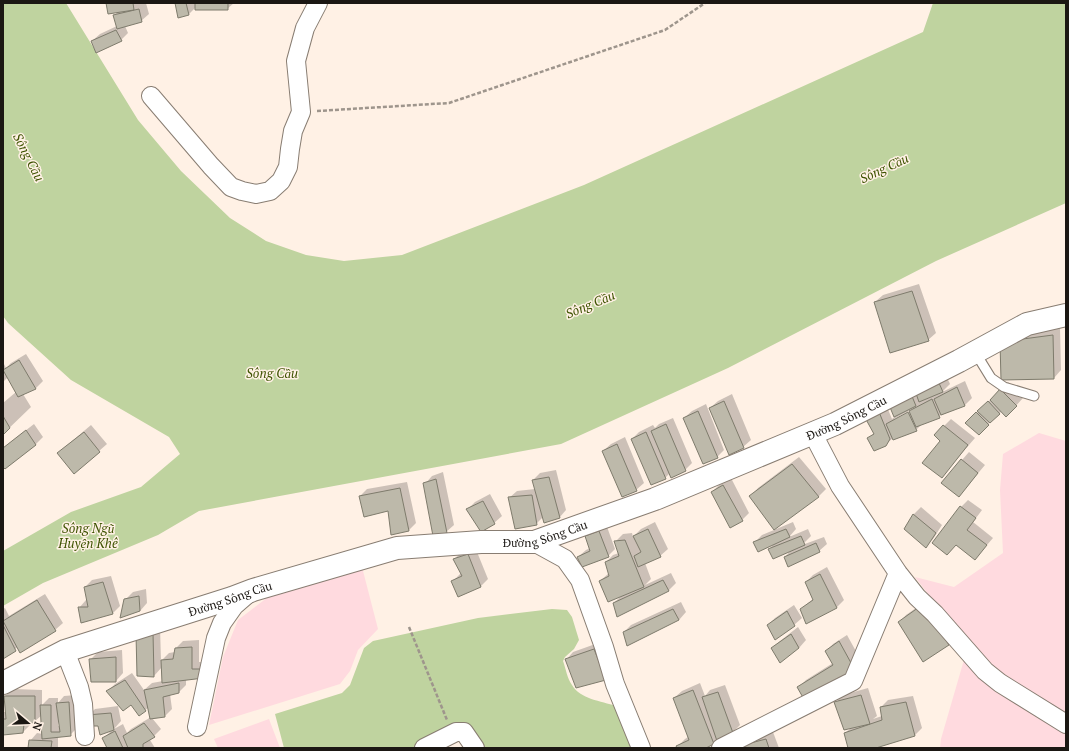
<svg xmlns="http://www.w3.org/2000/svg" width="1069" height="751" viewBox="0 0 1069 751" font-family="'PT Serif',serif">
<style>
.green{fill:#ffdadf}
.water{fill:#bfd39f}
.shadow{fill:#0003;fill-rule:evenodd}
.building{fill:#bdb9aa;stroke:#7e7b6c}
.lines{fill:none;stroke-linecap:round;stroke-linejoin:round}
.service-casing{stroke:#887d72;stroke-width:11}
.minor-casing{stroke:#887d72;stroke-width:20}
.secondary-casing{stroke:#887d72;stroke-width:24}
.path{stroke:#9e958c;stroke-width:2.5;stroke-dasharray:4 2;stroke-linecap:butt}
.service{stroke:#fff;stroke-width:9}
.minor{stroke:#fff;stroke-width:18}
.secondary{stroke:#fff;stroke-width:22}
.labels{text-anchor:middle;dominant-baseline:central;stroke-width:3;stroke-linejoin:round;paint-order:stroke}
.street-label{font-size:12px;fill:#1b1713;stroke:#fff1e5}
.water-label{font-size:13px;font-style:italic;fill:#3e5301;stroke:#fff1e5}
</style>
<rect width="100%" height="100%" fill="#fff1e5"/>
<!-- green -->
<path class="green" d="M1039,433L1066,441V748H940L941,739L968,646L915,577L954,587L1003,553L1000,490L1003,454Z
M362,567L378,629L358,650L350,671L340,684L209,725L223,657L238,620L272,594Z
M269,719L280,748H218L214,739Z"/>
<!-- water -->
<path class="water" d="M3,3H66L138,120L181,171L230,218L266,241L306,255L344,261L402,255L584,185L923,32L933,3H1066V203L936,261L728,368L561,444L199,511L158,535L43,583L3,606V551L71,512L141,487L180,454L169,437L71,380L8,323L3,316Z
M552,609L567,610L572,617L579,640L574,649L565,657L563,661C566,669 567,678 572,685C580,699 601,701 616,706L631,748H485L471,728L456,727L412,748H284L275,714L342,693L350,685L364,648L373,641L478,618Z"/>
<!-- shadow -->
<path class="shadow" d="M107,3H146L149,14L141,21L125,26L128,33L121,40L92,41L100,34L117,26L115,15L118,11Z
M176,3H234L227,9L196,7L189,14L179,16Z
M919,284L936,333L928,340L875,302L883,295Z
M1060,328L1061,370L1054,378L1008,335Z
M26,354L43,381L36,388L23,394L31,407L3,434V403L16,392L8,377L3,382V362L6,368L11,363Z
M942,367L950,384L942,392L965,381L972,398L965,405L923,423L916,430L893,438L885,445L868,439L874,433L864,414L884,400L892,419L895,416L888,400ZM912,409L913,411L894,421V419Z
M1008,382L1023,398L1013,409L1002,411L979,433L967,423Z
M732,394L751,440L743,447L710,408L718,401Z
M706,404L724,450L717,457L684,418L692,411Z
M673,418L692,463L685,470L670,473L665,478L632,439L639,432L653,425L655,428L659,424Z
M951,419L975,438L942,476L941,441L944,426Z
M34,424L43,437L35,445L3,466V448Z
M91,425L107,444L74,473L58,453Z
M625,437L644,483L636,490L603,451L611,444Z
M969,452L985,465L959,496L962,460Z
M799,457L826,489L819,496L774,528L751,496L758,488Z
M556,470L566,510L559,518L543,517L536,524L509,498L517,491L535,489L533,480L540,473Z
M443,472L454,525L446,532L425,484L432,476Z
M731,478L749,513L742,520L712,492L719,485Z
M407,482L416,523L409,530L388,510L360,496L367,489Z
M490,494L502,516L494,523L481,531L468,509L475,502Z
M968,500L982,510L973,522L993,538L975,559L956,544L961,507Z
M921,507L942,525L933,539L926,546L905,528L914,514Z
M655,522L668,549L660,556L645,563L651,579L645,585L671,573L676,583L669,590L614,603L622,595L600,581L609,573L606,562L613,555L619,553L615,542L623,534L632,533L633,537L641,529Z
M793,522L796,529L789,537L808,529L811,536L802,545L824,537L827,544L819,551L785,557L792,549H769L775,543L755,542L762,535Z
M606,524L615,549L608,556L578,557L586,550L590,548L586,537L593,529Z
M475,547L488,579L481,586L452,582L461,573L454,559L462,552Z
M827,567L844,600L837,607L806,622L801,609L814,598L806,582L813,575Z
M111,576L120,606L113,613L79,608L86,600H88L85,587L92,580Z
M146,589L147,603L140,611L125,600L133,592Z
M45,594L63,623L55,630L21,651L18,647L3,658V609L5,608L9,616Z
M929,599L955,637L948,644L899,623L906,615Z
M681,602L686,612L679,620L624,632L631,625Z
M794,605L802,618L794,625H768L775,618Z
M160,626L161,661L169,653L175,652L176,648L183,641L199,640V662H211L186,680V685L179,692L170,694L172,709L165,716L152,718L161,729L150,740L155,748H129L128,747L127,748H108L104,738L113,729L99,725L88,716L95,709L118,706L121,721L114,729L123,724L127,733L131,729L151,717L149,707L139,715L132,704L108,691L115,684L132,673L144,690L152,683L163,681L162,667L154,676L137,634Z
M798,627L806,640L799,648H772L780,641Z
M847,635L863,664L798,688L806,680L833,663L826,652L833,644Z
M601,642L613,672L566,660L573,652Z
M122,650L123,673L116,681L90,660L98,652Z
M700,683L705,696L710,690L725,685L740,725L733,732L703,748H678V746L685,739L688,737L674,698L682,691Z
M868,688L877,716L873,719L882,716L881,707L888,700L913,696L922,728L915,735L873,748H849L845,733L851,728L836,702L843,695Z
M13,689L42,690V705L49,698H58V703L64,696L76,695L77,728L70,735L58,737V748H29L30,741L37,733L43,734L42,715L34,722L31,723L30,725L23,732L3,734V712H6L5,696ZM58,718H59L60,725L58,726Z
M773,732L779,748H745L751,738Z"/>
<!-- building -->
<path class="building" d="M106,3H133L134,10L108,14Z
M175,3H186L189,15L178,18Z
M195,3H228V10H195Z
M139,9L142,22L117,29L113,15Z
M116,30L122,41L96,53L91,41Z
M912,291L929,341L890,353L874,302Z
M1053,335L1054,379L1001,380L1000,342Z
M19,360L36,389L18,397L3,370Z
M935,374L943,392L919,402L913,385Z
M957,387L965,406L941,415L934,399Z
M909,389L916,406L894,417L887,400Z
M1000,389L1017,406L1006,417L990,400Z
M932,399L940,418L916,427L909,411Z
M724,401L744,448L729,455L709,408Z
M988,401L1000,414L990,423L977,411Z
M877,407L890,439L886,446L874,451L867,438L874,434L863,414Z
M698,411L718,458L703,464L683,418Z
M908,412L917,431L893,440L886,424Z
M976,412L989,425L979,435L965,423Z
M3,416L10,428L3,435Z
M666,424L686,471L671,478L651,431Z
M943,425L968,445L942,478L922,463L940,441L934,435Z
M26,430L36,445L5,469L3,467V448Z
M84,432L100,452L74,474L57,453Z
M646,432L666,479L651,485L631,439Z
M617,444L637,491L622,497L602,451Z
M961,459L978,473L959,497L941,483Z
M792,464L819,497L774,530L749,496Z
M549,477L560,518L544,523L532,480Z
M436,479L447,533L433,536L423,483Z
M723,485L743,521L730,528L711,492Z
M400,488L409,531L391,535L388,511L364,517L359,496Z
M532,495L537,525L515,529L508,497Z
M483,501L495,524L481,532L466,509Z
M960,506L976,518L967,530L987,545L975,560L956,545L947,555L932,543Z
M913,514L936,533L926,548L904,529Z
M648,529L661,557L638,567L634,556L641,552L633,536Z
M786,529L790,537L758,552L753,542Z
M599,531L609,557L582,567L577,557L590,551L585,536Z
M801,536L805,545L773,559L768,549Z
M625,540L644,587L608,602L599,581L609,576L605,562L619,556L614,541Z
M816,543L820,552L788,567L784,557Z
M468,554L481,587L458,597L451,581L462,576L453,559Z
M820,574L837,608L806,624L800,609L813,600L805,582Z
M663,580L669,591L617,617L613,603Z
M103,582L113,614L81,623L78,607H88L84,587Z
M139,596L140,611L120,618L124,599Z
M37,600L56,631L20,653L3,621Z
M922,605L949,645L923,662L898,622Z
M673,609L679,620L627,646L623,632Z
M787,611L795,626L775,640L767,625Z
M3,625L16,651L3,659Z
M153,633L154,677L137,676L136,634Z
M791,634L799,648L780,663L771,648Z
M839,641L856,672L805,701L797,687L833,665L825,651Z
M192,647V669H204V678L162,683L161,660L173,659L175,648Z
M594,649L606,680L576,688L565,659Z
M116,657V682H91L89,659Z
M125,680L146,711L139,716L131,705L123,711L106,691Z
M179,683V693L163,697L165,717L150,719L144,690Z
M693,690L714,744L706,748H677L676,746L689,740L673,698Z
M718,692L733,733L717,741L702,697Z
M861,695L870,724L844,730L834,702Z
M4,696H35V723L24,724L23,733L3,735V719H6Z
M69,702L71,736L42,739L40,705H51V732H60L56,703Z
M906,702L915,736L876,748H848L844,733L882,720L880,707Z
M111,713L114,730L100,735L98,726H88L87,715Z
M144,723L155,737L143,744V748H128L123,736Z
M115,731L123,748H107L102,738Z
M766,739L769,748H744L743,745Z
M29,740L52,741L51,748H28Z"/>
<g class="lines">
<!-- service casing -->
<g class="service-casing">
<path id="service" d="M975,352L991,378L1004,387L1034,396"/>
</g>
<!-- minor casing -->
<g class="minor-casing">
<path id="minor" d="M151,96L211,166L231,187L242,191L256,194L270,191L281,181L288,167L290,149L293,131L301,112L296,61L305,28L318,3
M813,434L840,486L898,573L917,597L935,614L985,671L1000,683L1066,724
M534,542L565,559L580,580L604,647L615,684L641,748
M65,651L79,687L83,704L85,736
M197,727L216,638L222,623L234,606L249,593
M424,748L456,732H464L475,748
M721,748L853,681L898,573"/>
</g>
<!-- secondary casing -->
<g class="secondary-casing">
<g id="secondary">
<path id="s1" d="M3,683L65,651L232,598L253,590L397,548L481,542H534L655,499L835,424L959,361L1027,324L1066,315"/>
</g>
</g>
<!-- path -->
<path class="path" d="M317,111L449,103L665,30L705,3
M409,627L447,720"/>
<!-- service -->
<use href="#service" class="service"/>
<!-- minor -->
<use href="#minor" class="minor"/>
<!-- secondary -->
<use href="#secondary" class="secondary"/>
</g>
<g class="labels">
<!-- street labels -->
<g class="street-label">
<text stroke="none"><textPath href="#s1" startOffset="891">Đường Sông Cầu</textPath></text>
<text stroke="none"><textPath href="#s1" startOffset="567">Đường Sông Cầu</textPath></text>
<text stroke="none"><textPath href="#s1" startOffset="243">Đường Sông Cầu</textPath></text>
</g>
<!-- water labels -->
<g class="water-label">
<text transform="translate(29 157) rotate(63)">Sông Cầu</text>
<text transform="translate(884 168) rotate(-25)">Sông Cầu</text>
<text transform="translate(590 304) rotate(-23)">Sông Cầu</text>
<text x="272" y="373">Sông Cầu</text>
<text x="88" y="528">Sông Ngũ<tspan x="88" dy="15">Huyện Khê</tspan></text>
</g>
</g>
<!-- border -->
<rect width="1069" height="751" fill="none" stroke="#1b1713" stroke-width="8"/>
<!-- north arrow -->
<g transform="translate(28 723) rotate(109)" stroke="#fff1e5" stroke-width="3" paint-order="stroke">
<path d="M0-3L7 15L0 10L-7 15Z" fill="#1b1713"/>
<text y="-6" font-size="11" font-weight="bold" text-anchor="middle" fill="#1b1713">N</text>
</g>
</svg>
